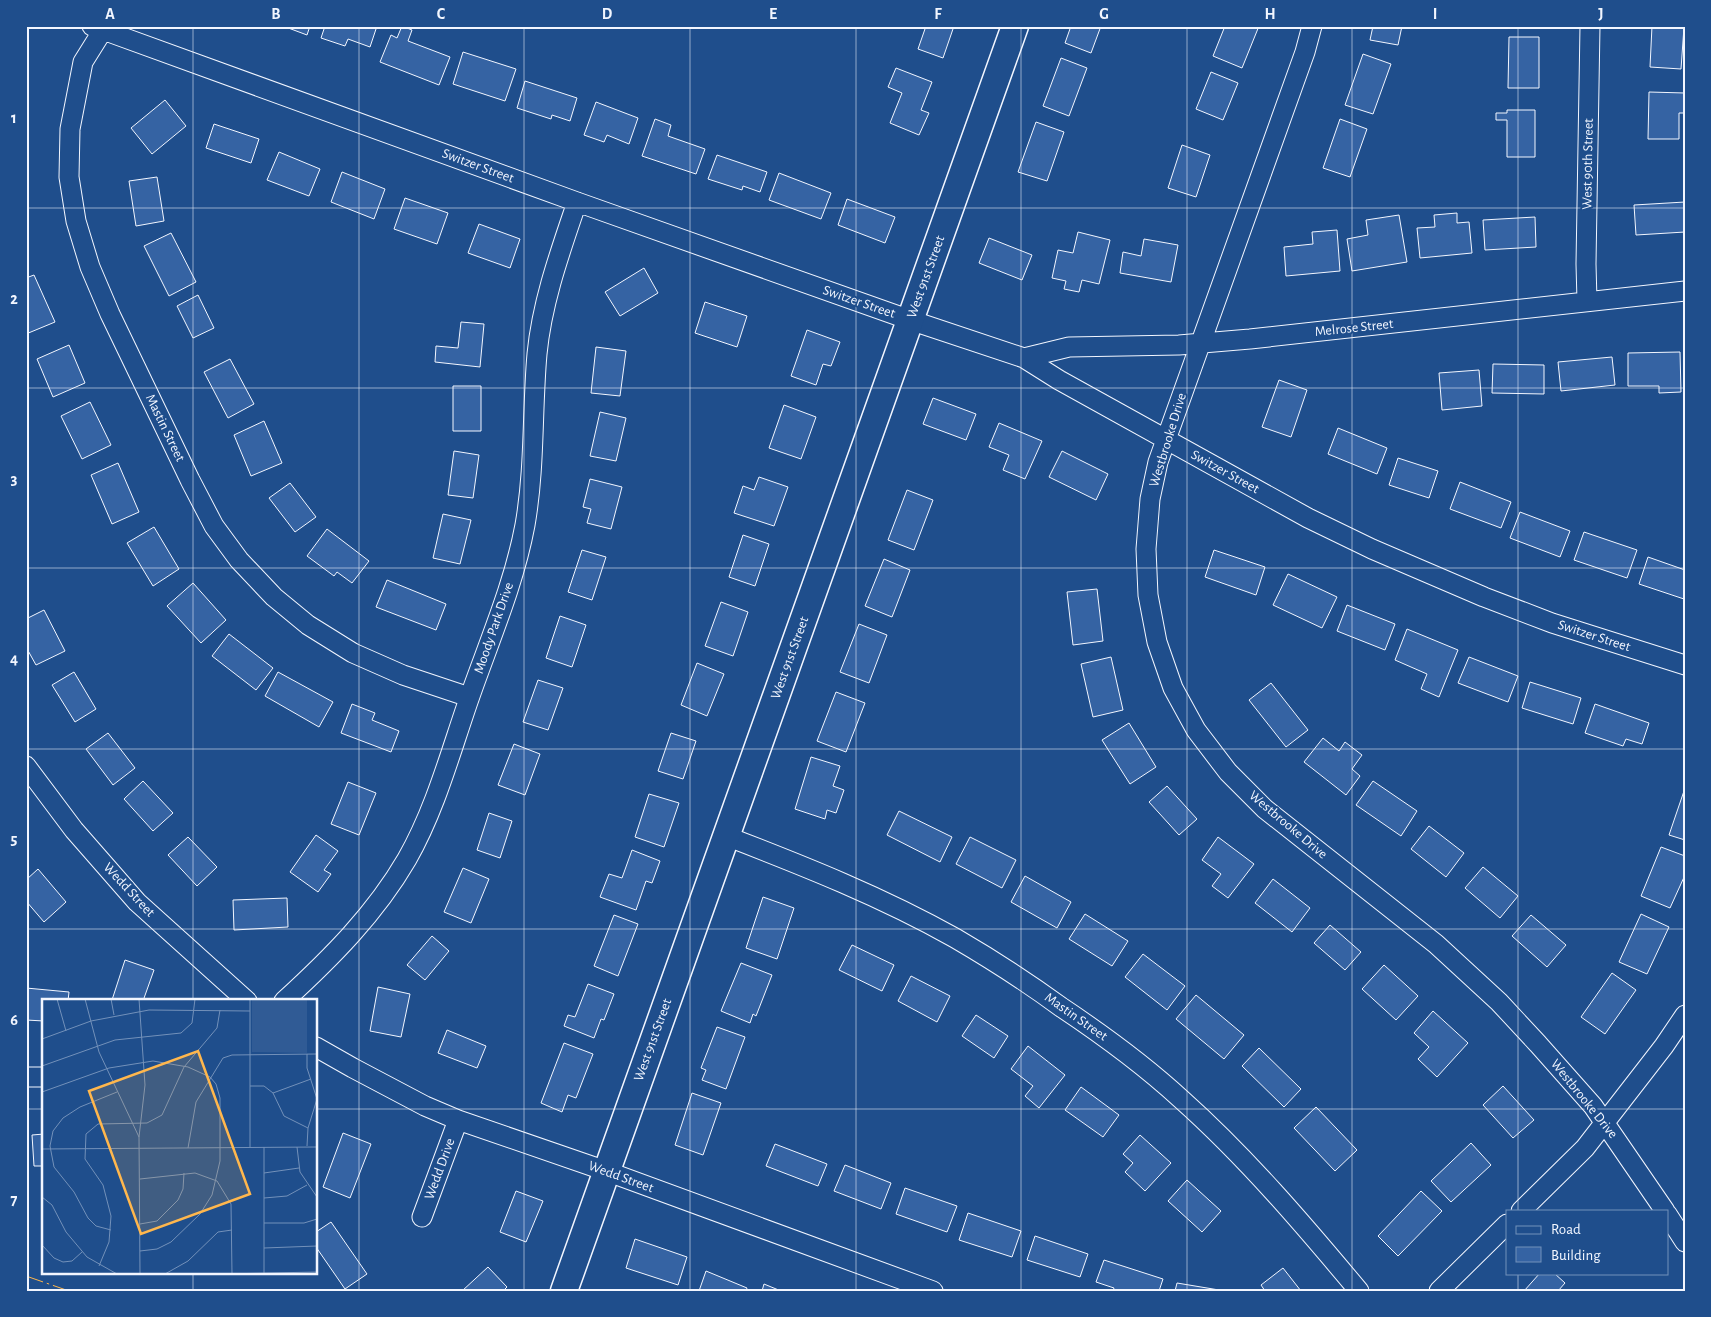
<svg xmlns="http://www.w3.org/2000/svg" width="1711" height="1317" viewBox="0 0 1711 1317" font-family="'Alegreya Sans',sans-serif">
<style>
.building{fill:#3563a3;stroke:#f2f6ff}
.lines{fill:none;stroke-linecap:round;stroke-linejoin:round}
.street-casing{stroke:#f2f6ff;stroke-width:21}
.secondary-casing{stroke:#f2f6ff;stroke-width:29}
.street{stroke:#1f4e8c;stroke-width:19}
.secondary{stroke:#1f4e8c;stroke-width:26}
.power{stroke:#ffb74d;stroke-width:1;stroke-dasharray:18 4 2.5 4;stroke-linecap:butt}
.grid{fill:none;stroke:#f2f6ff;stroke-width:1;stroke-opacity:0.55}
.labels{text-anchor:middle;dominant-baseline:central;stroke-width:4;stroke-linejoin:round;paint-order:stroke}
.street-label{font-size:14px;fill:#f2f6ff;stroke:#1f4e8c}
.inset-road{fill:none;stroke:#7391ba;stroke-width:1}
.view{fill:#ffb74d;fill-opacity:0.15;stroke:#ffb74d;stroke-width:2.5}
.inset-edge{fill:none;stroke:#f2f6ff;stroke-width:2.5}
.neatline{fill:none;stroke:#f2f6ff;stroke-width:2}
.grid-label{font-size:16px;text-anchor:middle;font-weight:bold;fill:#f2f6ff}
</style>
<rect width="100%" height="100%" fill="#1f4e8c"/>
<!-- building -->
<path class="building" d="M283,26H310L307,35Z
M325,26H377L370,47L348,39L345,46L321,38Z
M402,26L412,30L408,41L450,57L439,85L380,62L391,35L397,38Z
M926,26H954L943,58L918,49Z
M1071,26H1101L1091,53L1065,43Z
M1225,26H1259L1242,68L1213,56Z
M1373,26H1402L1398,45L1370,40Z
M1652,26L1684,27L1681,69L1650,67Z
M1509,37H1539V88H1508Z
M463,52L516,69L505,101L453,84Z
M1363,54L1391,64L1373,114L1345,105Z
M1061,58L1087,68L1069,116L1043,106Z
M896,68L932,82L921,110L929,113L919,135L890,123L902,93L888,87Z
M1211,72L1238,83L1223,120L1196,109Z
M525,81L577,98L570,121L552,115L551,119L517,108Z
M1649,92L1685,93V113H1679V139H1648Z
M165,100L186,126L152,154L131,128Z
M596,102L638,118L629,144L607,135L604,142L584,135Z
M1507,110H1535V157H1507V120H1496V113H1507Z
M655,119L671,125L668,136L705,149L696,174L642,156Z
M1340,119L1367,129L1350,177L1323,168Z
M1036,122L1064,132L1047,181L1018,172Z
M214,124L259,139L251,163L206,148Z
M1182,145L1210,155L1196,197L1168,188Z
M279,152L320,169L309,196L267,180Z
M717,155L767,172L760,192L743,186L742,190L708,179Z
M342,172L385,189L374,219L331,202Z
M779,173L831,193L821,219L769,200Z
M157,177L164,221L136,226L129,181Z
M405,198L448,213L437,244L394,229Z
M847,199L895,217L885,243L838,225Z
M1685,202V232L1636,235L1634,205Z
M1457,213V223L1469,222L1472,253L1420,258L1417,228L1435,227L1434,215Z
M1399,215L1407,262L1352,271L1347,239L1368,235L1366,220Z
M1535,217L1536,247L1485,250L1483,220Z
M479,224L520,239L510,268L468,253Z
M1337,230L1340,271L1286,276L1284,247L1313,244L1312,232Z
M1078,232L1110,240L1099,284L1082,280L1079,292L1064,289L1066,281L1052,278L1058,250L1073,253Z
M171,233L196,282L169,296L144,246Z
M989,238L1032,255L1022,280L979,263Z
M1144,239L1178,245L1171,282L1120,273L1123,252L1141,256Z
M644,268L658,293L620,316L605,292Z
M34,275L55,322L26,334V278Z
M198,295L214,328L193,338L177,306Z
M705,302L747,316L737,347L695,333Z
M461,322L484,324L480,367L435,362L436,346L458,348Z
M807,330L840,342L831,366L823,364L816,385L791,376Z
M69,345L85,383L53,397L37,359Z
M596,347L626,351L620,396L591,393Z
M1680,352L1681,392L1659,393V386H1628V353Z
M1612,357L1615,385L1561,391L1558,362Z
M230,359L254,404L228,418L204,372Z
M1493,364L1544,365V394L1492,393Z
M1479,370L1482,406L1442,410L1439,373Z
M1279,380L1307,390L1291,437L1262,427Z
M453,386H481V431H453Z
M933,398L976,414L966,440L923,424Z
M90,402L111,445L82,459L61,416Z
M784,405L816,417L801,459L769,448Z
M600,412L626,418L616,461L590,456Z
M264,421L282,463L251,476L234,435Z
M999,423L1042,441L1025,479L1003,470L1009,455L989,447Z
M1338,428L1387,448L1377,474L1328,454Z
M454,451L479,455L473,498L448,495Z
M1062,451L1108,474L1096,500L1049,477Z
M1398,458L1438,471L1429,498L1389,485Z
M118,463L139,512L112,524L91,475Z
M759,477L788,487L774,526L734,513L743,486L754,490Z
M590,479L622,487L611,529L587,523L591,509L583,507Z
M1460,482L1511,502L1501,528L1450,509Z
M290,483L316,517L295,532L269,498Z
M907,490L933,500L914,550L888,540Z
M1520,512L1570,531L1560,557L1510,538Z
M443,514L471,520L460,564L433,558Z
M154,527L179,569L153,586L127,543Z
M327,529L369,561L352,583L337,572L334,576L307,556Z
M1584,532L1637,550L1627,578L1574,560Z
M743,535L769,544L755,586L729,577Z
M582,550L606,557L592,600L568,592Z
M1214,550L1265,567L1256,595L1205,577Z
M1648,557L1685,570L1684,599L1639,584Z
M884,559L910,570L892,617L865,606Z
M1288,574L1337,597L1322,628L1273,605Z
M387,580L446,604L436,630L376,607Z
M193,583L226,620L201,643L167,606Z
M1097,589L1103,641L1073,645L1067,592Z
M721,602L748,612L733,656L705,646Z
M1347,605L1395,624L1385,650L1337,631Z
M44,610L65,651L36,665L26,647V619Z
M560,616L586,625L572,667L546,658Z
M859,624L887,635L869,683L840,672Z
M1407,629L1458,650L1439,697L1421,689L1427,674L1395,660Z
M229,634L273,668L256,690L212,656Z
M1111,657L1123,710L1093,717L1081,664Z
M1469,657L1518,676L1508,702L1458,683Z
M697,663L724,674L707,716L681,705Z
M74,672L96,709L75,722L52,685Z
M278,672L333,702L319,727L265,696Z
M538,680L563,688L548,730L523,722Z
M1530,682L1581,698L1573,724L1522,708Z
M1271,683L1308,730L1286,747L1249,700Z
M836,692L865,703L846,752L817,741Z
M352,704L375,713L372,720L399,731L391,752L341,733Z
M1595,704L1649,723L1642,744L1626,739L1623,746L1585,733Z
M1129,723L1156,767L1130,784L1102,740Z
M108,733L135,768L113,785L86,749Z
M671,733L696,741L683,779L658,771Z
M1323,738L1339,751L1345,742L1362,755L1352,769L1360,776L1346,795L1304,762Z
M514,744L540,754L525,795L498,785Z
M811,757L840,766L833,786L844,790L836,813L827,810L825,819L795,809Z
M143,781L173,813L153,831L124,799Z
M1373,781L1417,811L1401,836L1356,805Z
M348,782L376,793L359,835L331,824Z
M1167,786L1197,819L1179,835L1149,802Z
M1685,788V840L1669,835Z
M649,794L679,803L664,847L635,837Z
M899,811L952,837L940,862L887,835Z
M489,813L512,821L500,858L477,850Z
M1429,826L1464,853L1446,877L1411,849Z
M316,835L338,851L324,870L331,874L318,892L290,872Z
M188,837L217,867L197,886L168,855Z
M970,837L1016,860L1002,888L956,864Z
M1218,837L1254,864L1228,898L1212,886L1221,874L1202,860Z
M1661,847L1685,856V875L1670,908L1641,896Z
M632,850L660,861L652,883L646,881L636,910L600,897L609,874L622,878Z
M1483,867L1518,896L1500,918L1465,888Z
M463,868L489,879L471,923L444,912Z
M38,869L66,902L44,922L26,901V880Z
M1025,876L1071,902L1057,928L1011,902Z
M1273,879L1310,908L1292,932L1255,903Z
M763,897L794,908L777,959L746,948Z
M287,898L288,927L234,930L233,900Z
M1085,914L1128,941L1112,966L1069,939Z
M1641,914L1669,927L1647,974L1619,962Z
M614,915L638,924L618,976L594,966Z
M1531,915L1566,945L1547,967L1512,936Z
M1330,925L1361,952L1345,970L1314,943Z
M432,936L449,951L425,980L407,965Z
M852,945L894,965L882,991L839,970Z
M1143,954L1185,986L1167,1010L1125,977Z
M125,960L154,970L143,1001L112,1000Z
M741,963L772,975L756,1016L753,1014L750,1023L721,1011Z
M1384,965L1418,996L1396,1020L1362,989Z
M1612,973L1636,990L1605,1034L1581,1017Z
M911,976L950,996L937,1022L898,1001Z
M588,984L614,994L604,1020L601,1019L594,1038L564,1026L568,1015L575,1017Z
M378,987L410,994L401,1037L370,1031Z
M26,988L69,992L68,1001H44V1021L26,1020Z
M1196,995L1244,1035L1224,1059L1176,1019Z
M1433,1011L1468,1043L1437,1077L1418,1059L1429,1047L1414,1033Z
M976,1015L1008,1036L994,1058L962,1036Z
M717,1027L745,1037L726,1089L702,1080L706,1070L701,1068Z
M447,1030L486,1046L477,1068L438,1053Z
M564,1043L593,1054L576,1098L568,1095L562,1112L541,1103Z
M1028,1046L1065,1075L1039,1108L1025,1096L1033,1086L1011,1069Z
M1259,1048L1301,1089L1284,1107L1242,1066Z
M1503,1086L1534,1120L1513,1138L1483,1105Z
M1081,1087L1119,1115L1103,1137L1065,1110Z
M692,1093L721,1103L703,1155L675,1145Z
M1316,1107L1357,1150L1335,1171L1294,1128Z
M343,1133L371,1144L350,1198L323,1187Z
M44,1134V1166H34L32,1135Z
M1140,1135L1171,1163L1145,1191L1125,1172L1133,1163L1123,1154Z
M1471,1143L1491,1165L1451,1202L1431,1181Z
M775,1144L827,1164L818,1186L766,1166Z
M845,1165L891,1183L881,1209L834,1191Z
M1187,1180L1221,1211L1202,1232L1168,1201Z
M905,1188L957,1206L947,1232L896,1214Z
M516,1191L543,1201L526,1242L500,1232Z
M1421,1191L1442,1211L1398,1256L1378,1236Z
M968,1213L1021,1231L1012,1257L959,1240Z
M331,1222L367,1274L345,1289L316,1247V1232Z
M1035,1236L1088,1254L1080,1277L1027,1260Z
M635,1239L687,1257L678,1285L626,1268Z
M1104,1260L1163,1279L1159,1291H1113L1114,1288L1096,1282Z
M488,1267L507,1287L503,1291H462Z
M1283,1268L1301,1291H1265L1261,1285Z
M706,1271L747,1288L746,1291H699Z
M1540,1273H1554L1565,1283L1558,1291H1524Z
M1177,1283L1225,1291H1175Z
M764,1284L781,1291H762Z"/>
<g class="lines">
<!-- street casing -->
<g class="street-casing">
<path id="street" d="M92,26L577,202L910,320L1024,358L1059,380L1308,518L1372,549L1484,597L1552,623L1685,665
M1312,26L1305,52L1158,462L1150,499L1146,549L1148,595L1157,642L1173,688L1196,730L1228,772L1265,809L1436,944L1499,1002L1538,1044L1593,1106L1665,1211
M103,30L83,62L70,129L69,177L76,221L90,267L110,314L190,480L214,526L239,560L274,597L308,625L353,653L403,675L469,697
M1587,301L1586,264L1590,26
M1024,358L1069,347L1179,345L1250,339L1685,291
M26,766L74,830L137,902L247,1001
M726,836C804,866 882,897 955,938C991,959 1027,982 1061,1007C1103,1035 1144,1065 1181,1099C1246,1157 1303,1224 1359,1291
M284,1001C331,958 375,914 407,859C436,808 451,750 470,696C490,639 514,584 525,525C535,468 532,411 537,354C542,302 560,252 577,202
M316,1047L353,1068L425,1106L458,1120L606,1171L933,1291
M26,1077H44
M1521,1211L1585,1148L1664,1046L1685,1015
M1667,1214L1685,1242
M422,1217L458,1120
M1439,1291L1507,1224"/>
</g>
<!-- secondary casing -->
<g class="secondary-casing">
<path id="secondary" d="M564,1291L1015,26"/>
</g>
<!-- street -->
<use href="#street" class="street"/>
<!-- secondary -->
<use href="#secondary" class="secondary"/>
<!-- power -->
<path class="power" d="M26,1276L69,1291"/>
</g>
<!-- grid -->
<path class="grid" d="M193,26V1001M359,26V1291M524,26V1291M690,26V1291M856,26V1291M1021,26V1291M1187,26V1291M1352,26V1291M1518,26V1211M26,208H1685M26,388H1685M26,568H1685M26,749H1685M26,929H1685M26,1109H44M316,1109H1685M193,1273V1291M1518,1273V1291"/>
<g class="labels">
<!-- street labels -->
<g class="street-label">
<text transform="translate(1588 164) rotate(-89)">West 90th Street</text>
<text transform="translate(478 166) rotate(20)">Switzer Street</text>
<text transform="translate(926 277) rotate(-70)">West 91st Street</text>
<text transform="translate(859 302) rotate(19)">Switzer Street</text>
<text transform="translate(1354 328) rotate(-6)">Melrose Street</text>
<text transform="translate(165 428) rotate(64)">Mastin Street</text>
<text transform="translate(1168 440) rotate(-73)">Westbrooke Drive</text>
<text transform="translate(1225 472) rotate(29)">Switzer Street</text>
<text transform="translate(494 628) rotate(-71)">Moody Park Drive</text>
<text transform="translate(1594 636) rotate(18)">Switzer Street</text>
<text transform="translate(790 658) rotate(-70)">West 91st Street</text>
<text transform="translate(1288 825) rotate(40)">Westbrooke Drive</text>
<text transform="translate(129 890) rotate(47)">Wedd Street</text>
<text transform="translate(1076 1017) rotate(35)">Mastin Street</text>
<text transform="translate(653 1040) rotate(-70)">West 91st Street</text>
<text transform="translate(1584 1099) rotate(51)">Westbrooke Drive</text>
<text transform="translate(440 1169) rotate(-70)">Wedd Drive</text>
<text transform="translate(621 1177) rotate(20)">Wedd Street</text>
</g>
</g>
<!-- overview -->
<g transform="translate(42 999)">
<rect width="275" height="275" fill="#1f4e8c"/>
<path d="M210,0H265V54L210,53Z" fill="#305b95"/>
<path class="inset-road" d="M15,0L24,32M43,0L57,53L97,138M69,0L72,16M97,0L103,86L97,138L98,275M208,0V148M0,40L49,22L107,11L208,12M0,67L73,41L139,34L150,24L153,0M208,87H222L231,94M0,93L67,69L111,62L146,68L168,78L174,85L178,99V162L170,196L158,215L129,243L115,250L98,252M231,94L242,117L266,129M231,94L269,80M265,147L266,129L275,100L265,69V55M222,148V275M255,148L258,173L275,198M146,149L154,103L181,59L190,56L275,55M0,150L275,148M222,174L257,169M98,180L153,174L175,182L189,205L190,275M0,198L10,206L24,233L45,258L75,275M222,199L245,197L265,186M222,224H262L275,220M98,225L115,222L136,201L141,190L142,174M69,231L54,227L46,219L32,193L12,168L8,147L11,132L21,119L38,108L75,93M0,246L12,259L21,263L30,262L40,253M222,249L275,247M57,267L67,243L69,217L61,186L43,160L44,135L56,125L105,124L120,116L142,68L175,29L178,11M123,275L146,262L176,233L190,231M181,275L275,273"/>
<path class="view" d="M156,52L208,195L99,235L47,92Z"/>
<rect width="275" height="275" class="inset-edge"/>
</g>
<!-- border -->
<rect width="1711" height="1317" fill="none" stroke="#1f4e8c" stroke-width="55"/>
<!-- legend -->
<rect x="1506" y="1210" width="162" height="65" fill="#1f4e8c" stroke="#7391ba"/>
<rect x="1516" y="1226" width="25" height="8" fill="#1f4e8c" stroke="#7391ba"/>
<text x="1551" y="1234" font-size="15" fill="#f2f6ff">Road</text>
<rect x="1516" y="1247" width="25" height="15" fill="#3563a3" stroke="#7391ba"/>
<text x="1551" y="1260" font-size="15" fill="#f2f6ff">Building</text>
<rect x="28" y="28" width="1656" height="1262" class="neatline"/>
<g class="grid-label">
<text x="110" y="19">A</text>
<text x="276" y="19">B</text>
<text x="441" y="19">C</text>
<text x="607" y="19">D</text>
<text x="773" y="19">E</text>
<text x="938" y="19">F</text>
<text x="1104" y="19">G</text>
<text x="1270" y="19">H</text>
<text x="1435" y="19">I</text>
<text x="1601" y="19">J</text>
<text x="14" y="123">1</text>
<text x="14" y="304">2</text>
<text x="14" y="484">3</text>
<text x="14" y="664">4</text>
<text x="14" y="844">5</text>
<text x="14" y="1025">6</text>
<text x="14" y="1205">7</text>
</g>
</svg>
